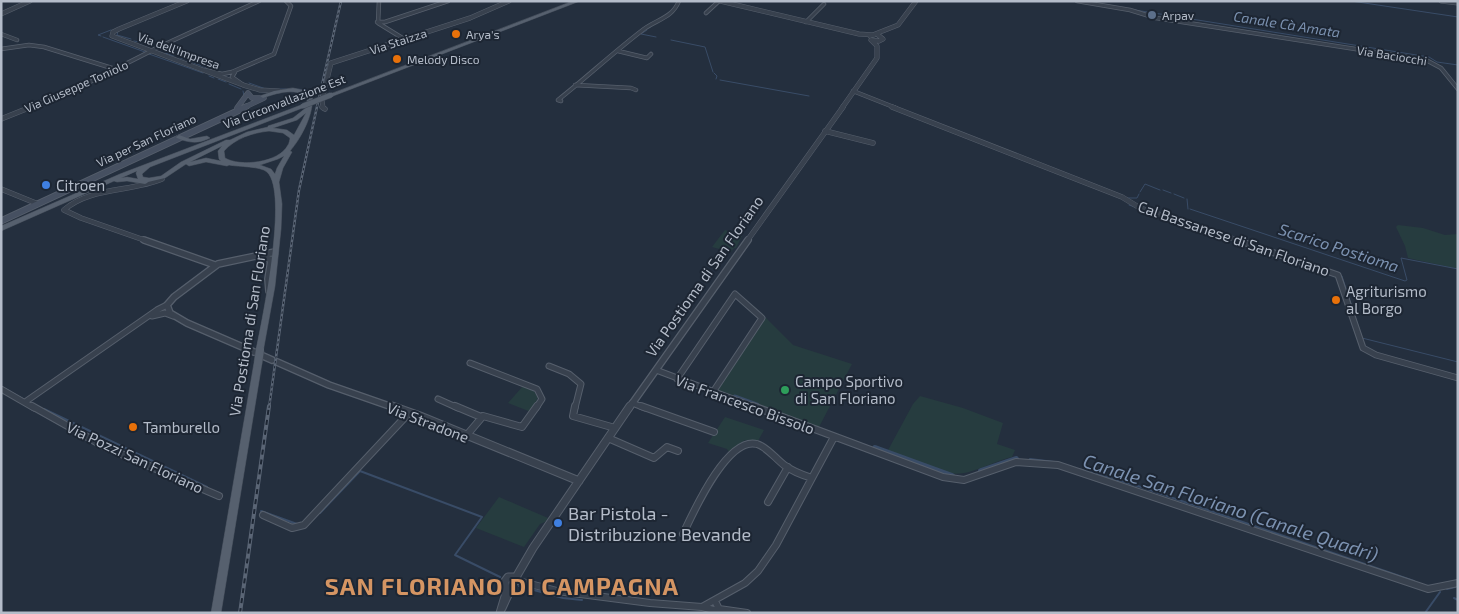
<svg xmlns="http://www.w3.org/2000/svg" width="1459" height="614" viewBox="0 0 1459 614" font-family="'Exo 2',sans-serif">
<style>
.green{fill:#263c3f}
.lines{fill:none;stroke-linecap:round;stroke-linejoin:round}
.stream-far1{stroke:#394c67;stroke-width:1}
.stream{stroke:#394c67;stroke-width:2}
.canal-far1{stroke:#394c67;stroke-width:5}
.canal{stroke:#394c67;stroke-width:6}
.minor-far3-casing{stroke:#565f6c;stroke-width:4.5}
.minor-far2-casing{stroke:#565f6c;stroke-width:5.5}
.minor-far1-casing{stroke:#565f6c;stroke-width:7}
.minor-casing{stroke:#565f6c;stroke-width:8}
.tertiary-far3-casing{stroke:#565f6c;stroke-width:5}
.tertiary-far2-casing{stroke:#565f6c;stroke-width:5.5}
.tertiary-far1-casing{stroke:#565f6c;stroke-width:8}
.tertiary-casing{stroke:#565f6c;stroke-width:9}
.secondary-far1-casing{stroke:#565f6c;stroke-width:5.5}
.secondary-casing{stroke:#565f6c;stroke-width:7}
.primary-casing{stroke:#414a57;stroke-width:1}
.minor-far3{stroke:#38414e;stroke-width:3}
.minor-far2{stroke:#38414e;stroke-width:4.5}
.minor-far1{stroke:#38414e;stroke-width:5}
.minor{stroke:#38414e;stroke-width:6}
.tertiary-far3{stroke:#38414e;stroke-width:4}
.tertiary-far2{stroke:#38414e;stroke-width:4.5}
.tertiary-far1{stroke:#38414e;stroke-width:5.5}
.tertiary{stroke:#38414e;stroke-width:7}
.secondary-far1{stroke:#465061;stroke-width:4.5}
.secondary{stroke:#465061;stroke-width:5.5}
.primary{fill:#56606e;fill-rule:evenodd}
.rail-far1-casing{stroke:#5a6575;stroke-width:2.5}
.rail-casing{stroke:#5a6575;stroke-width:4}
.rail-far1{stroke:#1d2633;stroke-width:1;stroke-dasharray:2.5;stroke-linecap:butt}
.rail{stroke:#1d2633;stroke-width:2;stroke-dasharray:5;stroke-linecap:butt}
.primary-bridge-far1-casing{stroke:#414a57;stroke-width:6;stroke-linecap:butt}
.primary-bridge-casing{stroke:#414a57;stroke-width:9;stroke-linecap:butt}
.primary-bridge-far1{stroke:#56606e;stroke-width:5}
.primary-bridge{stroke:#56606e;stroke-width:8}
.service-dot{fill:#5c6f8a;stroke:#1d2633;stroke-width:2}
.food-dot{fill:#e8710a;stroke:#1d2633;stroke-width:2}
.shop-dot{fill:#3f7fe0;stroke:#1d2633;stroke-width:2}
.leisure-dot{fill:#2e9e5b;stroke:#1d2633;stroke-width:2}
.labels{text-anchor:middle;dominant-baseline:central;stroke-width:4;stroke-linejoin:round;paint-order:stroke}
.far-poi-label{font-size:12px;fill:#b4bcc9;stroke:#1d2633;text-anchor:start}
.far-street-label{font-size:12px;fill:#b4bcc9;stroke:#1d2633}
.far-water-label{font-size:14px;font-style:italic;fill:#7c92b1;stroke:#1d2633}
.poi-label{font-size:15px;fill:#b4bcc9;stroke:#1d2633;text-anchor:start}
.street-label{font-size:15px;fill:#b4bcc9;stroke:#1d2633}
.water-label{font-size:16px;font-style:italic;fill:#7c92b1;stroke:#1d2633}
.near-poi-label{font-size:18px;fill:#b4bcc9;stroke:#1d2633;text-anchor:start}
.near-water-label{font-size:19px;font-style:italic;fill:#7c92b1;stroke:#1d2633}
.near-district-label{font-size:24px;font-weight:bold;letter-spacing:1px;fill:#d59563;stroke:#1d2633}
</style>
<rect width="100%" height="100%" fill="#242f3e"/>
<!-- green -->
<path class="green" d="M1398,225L1423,228L1445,235L1458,234V269L1408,258L1405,246L1396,227Z
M725,230L742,236L736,248H734L731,252L712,247Z
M764,316L793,345L852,364L819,427L718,390Z
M523,386L533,390L538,397L531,412L508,403Z
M920,396L963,408L1003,423L997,444L1015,450L1012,457C998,460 986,467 972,471C945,481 913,461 887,452L913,404Z
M725,417L764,430L758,441L745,440L729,452L727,449L708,443Z
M499,497L548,518L545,522L540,524L524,547L476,528Z"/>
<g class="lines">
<!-- stream-far1 -->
<path class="stream-far1" d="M1351,1L1458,17
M1135,10L1429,57L1437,62L1458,65
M649,28L652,26
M647,30L641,34L656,37
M118,31L117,35L131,39
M101,36L98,35L111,30
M103,37L145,52
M671,40L705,47L713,72
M134,41L139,42
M165,53L174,56
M149,54L203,73
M180,58L184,59
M191,62L207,68
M714,73L717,76L716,79
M209,76L214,78
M218,79L226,82
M720,80L809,96
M249,83L266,89
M229,84L241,89
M280,89H288
M295,89L308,90L313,93
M243,91L244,96
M1163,190L1171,193
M1140,192L1145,184L1160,190
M1174,194L1184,198
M1127,198H1137L1139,194
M1187,199L1188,209
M1129,205L1137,208
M1190,209L1405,281L1407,280L1401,258L1458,269
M1342,276L1362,338L1458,362
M1,386L24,399"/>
<!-- stream -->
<path class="stream" d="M44,409L207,487
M1030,459L1054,462
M1079,469L1141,487L1414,581
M261,511L297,524
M320,513L360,471L482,517L455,555L500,577
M519,586L563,598L582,600
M1447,589L1455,587
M1454,598L1458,600
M1425,613L1440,592"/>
<!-- canal-far1 -->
<path class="canal-far1" d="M735,397L757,405"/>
<!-- canal -->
<path class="canal" d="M875,448L952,476
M981,471L1016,459"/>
<!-- minor-far3 casing -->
<g class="minor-far3-casing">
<path id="minor-far3" d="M379,1L378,23L404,39
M1077,1L1130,10L1156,18L1426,60L1441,68L1458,89
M706,13L719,1
M377,22H385L448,1
M806,22L824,4
M1,34L17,40
M1,49L29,45L44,47L115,69
M150,51L259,1
M618,51L647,58L651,54
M205,70L222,74L232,72L274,54L291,6L286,1
M235,72L232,77L242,84
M575,85L631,88L636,90
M853,91L896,108
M561,101L558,100C587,77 615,51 644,29C658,19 672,18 679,1
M28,108L84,85L151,51"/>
</g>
<!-- minor-far2 casing -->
<g class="minor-far2-casing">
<path id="minor-far2" d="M892,107L1122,197L1140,208L1240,241
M1,119L31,107
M825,131L873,143"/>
</g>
<!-- minor-far1 casing -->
<g class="minor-far1-casing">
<path id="minor-far1" d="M1237,240L1338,275L1363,348L1376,355L1458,378
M152,316L165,313L173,316
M470,363L537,389L542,399L536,408
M549,366L569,374L581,384L575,408
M656,370L757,408
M677,379L735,294L762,318L713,392
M1,389L34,408
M438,399L458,408
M25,402L157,310L167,305
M632,403L645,408"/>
</g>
<!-- minor casing -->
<g class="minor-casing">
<path id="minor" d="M32,406L105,447L219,496
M455,406L481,417
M575,406L573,416L615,428
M641,406L714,432
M753,406L943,477L964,480L1016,462L1058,465L1428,589L1458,583
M466,436L483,416L522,427L537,406
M608,438L654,458L667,447L678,451
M768,502L788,467
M263,515L292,528L304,525L409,413
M683,534C693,513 727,436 757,444C767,447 776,459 784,465C792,471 802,475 812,478
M515,580L557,591L650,603L702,607L745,583L758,571L776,545L834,437
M715,601L719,609L747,613
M702,607L721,612"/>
</g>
<!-- tertiary-far3 casing -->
<g class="tertiary-far3-casing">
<path id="tertiary-far3" d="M187,1L119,29L113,32L112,36L243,85L260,90L279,91
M720,1L859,34L874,35
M1441,1L1458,3
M1,14L30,1
M870,36L898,25L916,1
M871,40L879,41L883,39L878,35
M323,108L322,100L331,63L470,18L509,1
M842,108L877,58V46L871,40"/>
</g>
<!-- tertiary-far2 casing -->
<g class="tertiary-far2-casing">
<path id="tertiary-far2" d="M322,107L325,109
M1,189L38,204
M147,241L81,218L64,210C89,187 132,192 162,179
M747,241L843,107"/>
</g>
<!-- tertiary-far1 casing -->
<g class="tertiary-far1-casing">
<path id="tertiary-far1" d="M144,240L215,265
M263,256L271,260L268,279L269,291
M254,352L187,323L170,313L167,305L174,297L218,264L275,252
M263,356L272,360
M277,362L329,385L395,408
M629,408L748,240"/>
</g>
<!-- tertiary casing -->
<g class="tertiary-casing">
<path id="tertiary" d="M392,406L420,416L579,481
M515,579L533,548L630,406
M500,613L506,593L505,581L508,577H513L514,582L502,608"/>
</g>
<!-- secondary-far1 casing -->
<g class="secondary-far1-casing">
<path id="secondary-far1" d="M237,108L248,93L252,98H261
M243,108L264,98"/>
</g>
<!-- secondary casing -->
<g class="secondary-casing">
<path id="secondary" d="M1,221L246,107"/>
</g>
<!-- primary casing -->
<g class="primary-casing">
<path id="primary" d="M573,1H580L333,96L328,95Z
M293,88L307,91L312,94C315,112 302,137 290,151L292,152L283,168L279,182L282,204L281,229L275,286L263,352H257L256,350C262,320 289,192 267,172C260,166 239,167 229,165L227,166L206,162L189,166L186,164L165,178L148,182L147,183L145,184L127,181L117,182L114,181L1,231V226L120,174L301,105H305V107L150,167L142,174L143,177L149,178L161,176L181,162L226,140H230L247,132L268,127V126L293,118L307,107V96C293,88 277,93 263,98L260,96L274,91ZM306,113L294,135L287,130L273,128L297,120ZM269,131L283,133L290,138C290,139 289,144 288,145C279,163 240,167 225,158L224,151C236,138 252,133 269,131ZM222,146L218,151L219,159L221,161L206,158L190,162ZM284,156L277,168L275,174L271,169L260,165L278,159ZM137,171L136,173L138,179L127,177L121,178Z
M179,135L190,139L207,136L210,138C198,144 189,143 177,138L176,137Z
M258,360L261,361L262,363L221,613H211L254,363L255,361Z"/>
</g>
<!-- minor-far3 -->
<use href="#minor-far3" class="minor-far3"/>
<!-- minor-far2 -->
<use href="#minor-far2" class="minor-far2"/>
<!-- minor-far1 -->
<use href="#minor-far1" class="minor-far1"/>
<!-- minor -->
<use href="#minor" class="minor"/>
<!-- tertiary-far3 -->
<use href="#tertiary-far3" class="tertiary-far3"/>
<!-- tertiary-far2 -->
<use href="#tertiary-far2" class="tertiary-far2"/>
<!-- tertiary-far1 -->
<use href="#tertiary-far1" class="tertiary-far1"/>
<!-- tertiary -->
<use href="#tertiary" class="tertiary"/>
<!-- secondary-far1 -->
<use href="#secondary-far1" class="secondary-far1"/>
<!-- secondary -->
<use href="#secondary" class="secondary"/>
<!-- primary -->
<use href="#primary" class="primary"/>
<!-- rail-far1 casing -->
<g class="rail-far1-casing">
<path id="rail-far1" d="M319,98L341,1
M269,408L299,190L318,102"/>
</g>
<!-- rail casing -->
<g class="rail-casing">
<path id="rail" d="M240,613L269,406"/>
</g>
<!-- rail-far1 -->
<use href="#rail-far1" class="rail-far1"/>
<!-- rail -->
<use href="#rail" class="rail"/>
<!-- primary-bridge-far1 casing -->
<g class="primary-bridge-far1-casing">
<path id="primary-bridge-far1" d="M303,106L331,95"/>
</g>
<!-- primary-bridge casing -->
<g class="primary-bridge-casing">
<path id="primary-bridge" d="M258,363L260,350"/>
</g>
<!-- primary-bridge-far1 -->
<use href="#primary-bridge-far1" class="primary-bridge-far1"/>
<!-- primary-bridge -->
<use href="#primary-bridge" class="primary-bridge"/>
</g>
<!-- markers -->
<circle class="service-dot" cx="1152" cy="15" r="5"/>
<g class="food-dot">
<circle cx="456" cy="34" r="5"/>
<circle cx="397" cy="59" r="5"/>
<circle cx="1336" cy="300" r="5"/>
<circle cx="133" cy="427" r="5"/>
</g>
<g class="shop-dot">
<circle cx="46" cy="185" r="5"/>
<circle cx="558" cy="523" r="5"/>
</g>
<circle class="leisure-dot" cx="785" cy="390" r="5"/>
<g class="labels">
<!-- far-poi labels -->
<g class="far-poi-label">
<text x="1162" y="15">Arpav</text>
<text x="466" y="34">Arya's</text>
<text x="407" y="59">Melody Disco</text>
</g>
<!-- far-street labels -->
<g class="far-street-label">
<text transform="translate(398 41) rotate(-18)">Via Staizza</text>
<text transform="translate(179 50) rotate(20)">Via dell'Impresa</text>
<text transform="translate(1392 55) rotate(9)">Via Baciocchi</text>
<text transform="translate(76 86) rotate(-24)">Via Giuseppe Toniolo</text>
<text transform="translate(284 101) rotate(-21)">Via Circonvallazione Est</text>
<text transform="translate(146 140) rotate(-25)">Via per San Floriano</text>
</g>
<!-- far-water labels -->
<g class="far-water-label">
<text transform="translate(1287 24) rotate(9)">Canale Cà Amata</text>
</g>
<!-- poi labels -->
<g class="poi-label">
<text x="56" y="185">Citroen</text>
<text x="1346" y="291">Agriturismo<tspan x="1346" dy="17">al Borgo</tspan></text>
<text x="795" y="381">Campo Sportivo<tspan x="795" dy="17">di San Floriano</tspan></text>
<text x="143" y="427">Tamburello</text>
</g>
<!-- street labels -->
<g class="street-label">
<text transform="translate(1234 238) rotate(19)">Cal Bassanese di San Floriano</text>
<text transform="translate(704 276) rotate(-55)">Via Postioma di San Floriano</text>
<text transform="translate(249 321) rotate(-81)">Via Postioma di San Floriano</text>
<text transform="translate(745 404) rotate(20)">Via Francesco Bissolo</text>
<text transform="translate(428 422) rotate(21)">Via Stradone</text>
<text transform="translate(135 457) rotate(25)">Via Pozzi San Floriano</text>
</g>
<!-- water labels -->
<g class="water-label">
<text transform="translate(1339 247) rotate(18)">Scarico Postioma</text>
</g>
<!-- near-poi labels -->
<g class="near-poi-label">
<text x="568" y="513">Bar Pistola -<tspan x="568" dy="21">Distribuzione Bevande</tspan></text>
</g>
<!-- near-water labels -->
<g class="near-water-label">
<text transform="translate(1231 507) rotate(18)">Canale San Floriano (Canale Quadri)</text>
</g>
<!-- near-district labels -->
<g class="near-district-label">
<text x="502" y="585">SAN FLORIANO DI CAMPAGNA</text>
</g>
</g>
<!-- border -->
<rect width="1459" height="614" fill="none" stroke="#b4bcc9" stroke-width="5"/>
</svg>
